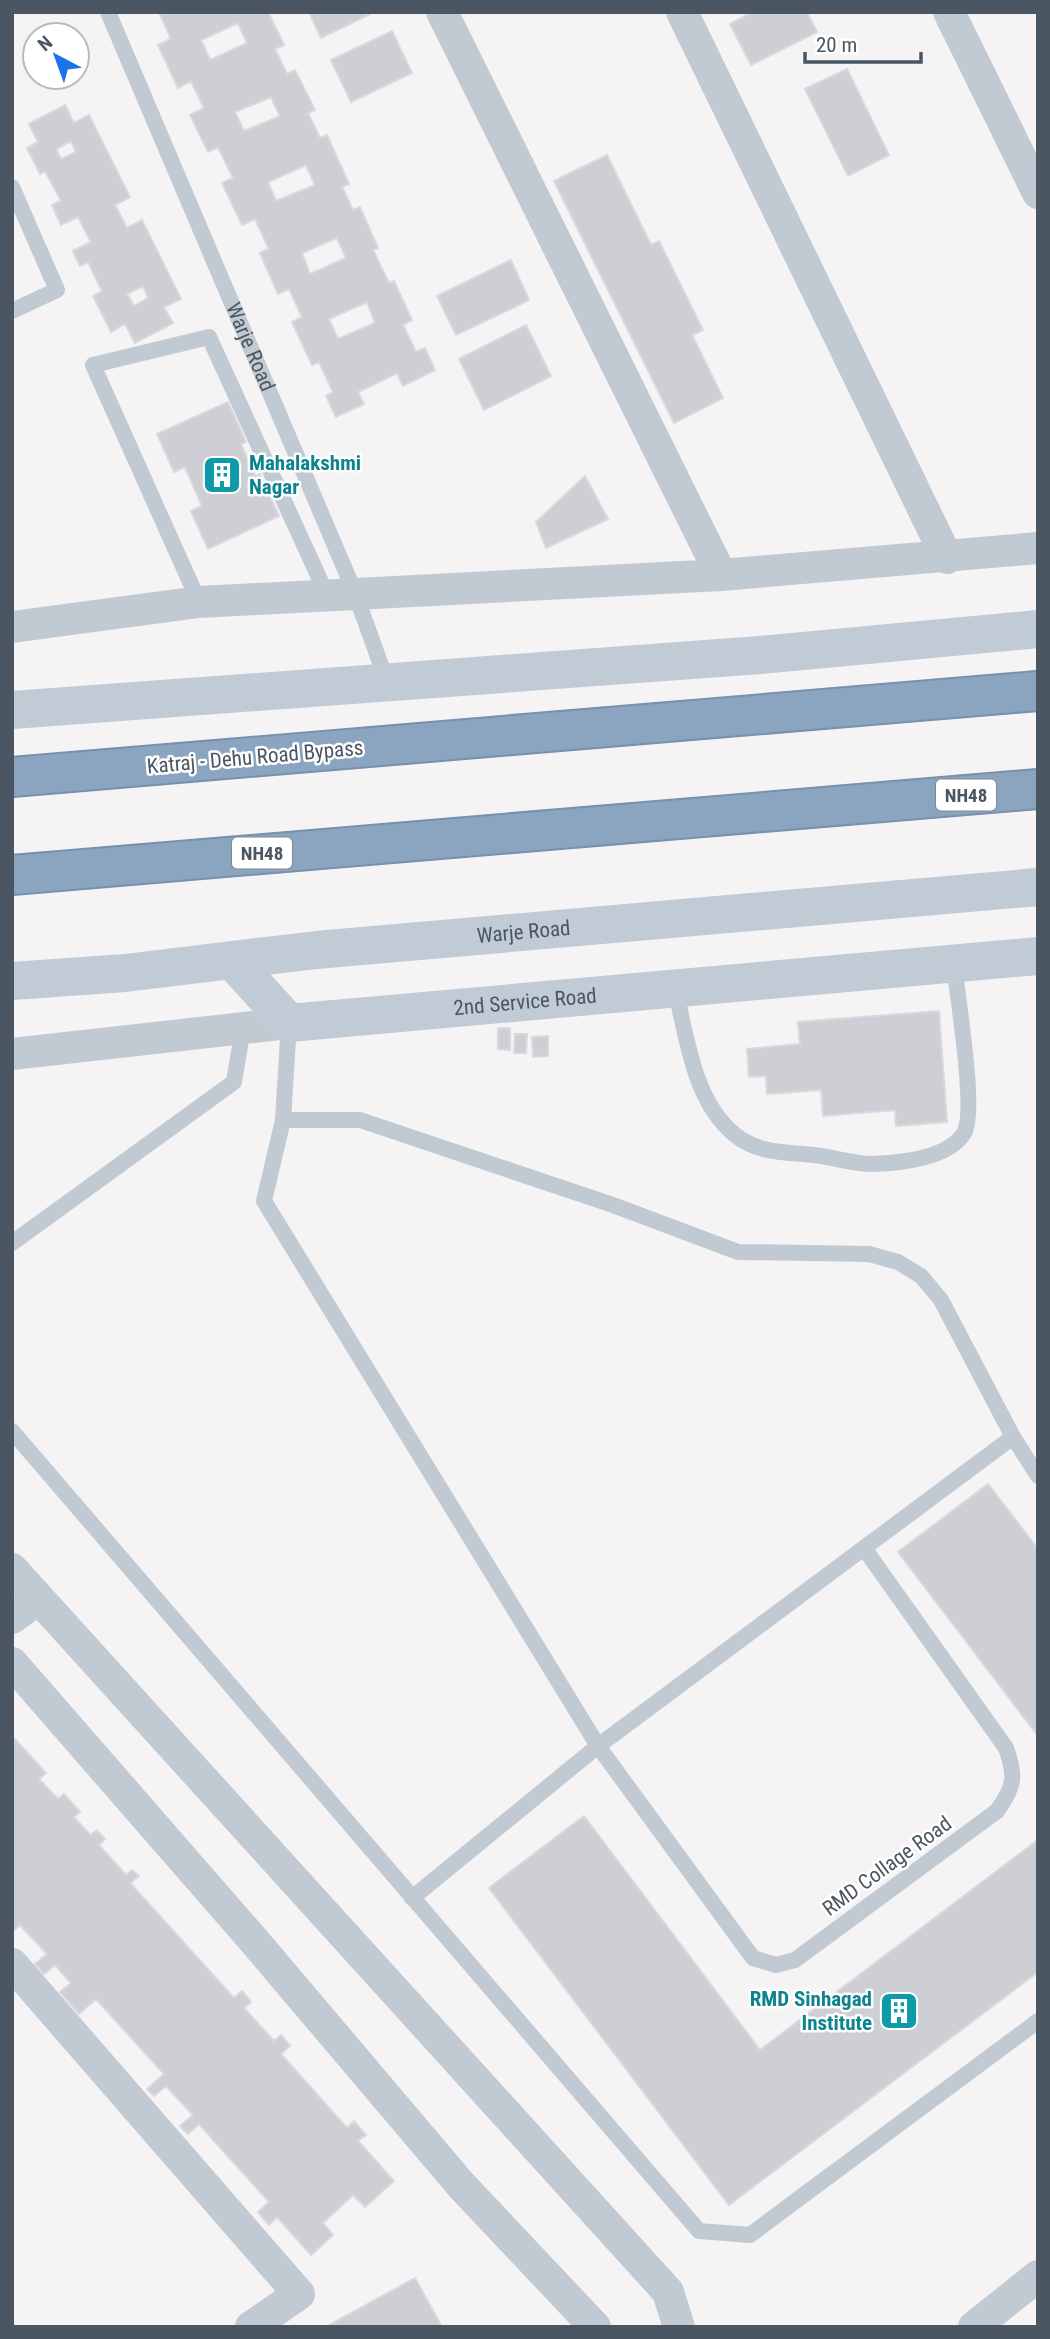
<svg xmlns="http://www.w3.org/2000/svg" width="1050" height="2339" viewBox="0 0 1050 2339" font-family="'Roboto Condensed',sans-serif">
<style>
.building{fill:#cdcfd5;stroke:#d7d9de;stroke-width:2;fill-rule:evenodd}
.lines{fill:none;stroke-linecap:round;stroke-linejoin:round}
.highway-casing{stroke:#7690ad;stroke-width:42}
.lane{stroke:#c1cad2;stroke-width:16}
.street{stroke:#c1cad2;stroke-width:32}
.secondary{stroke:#c1cbd6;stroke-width:38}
.highway{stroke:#8ba5c1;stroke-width:38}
.labels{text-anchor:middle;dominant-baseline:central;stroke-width:5;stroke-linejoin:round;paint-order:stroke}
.shield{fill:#fff;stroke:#808990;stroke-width:2}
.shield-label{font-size:19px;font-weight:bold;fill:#4a5661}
.street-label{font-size:21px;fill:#4a5661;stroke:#fff}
.culture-label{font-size:21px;font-weight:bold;fill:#0d838f;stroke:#fff;text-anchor:start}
</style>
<rect width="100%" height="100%" fill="#f5f3f3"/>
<!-- building -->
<path class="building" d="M159,12H268L284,45L275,49L287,74L295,70L315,110L308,113L320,138L327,135L349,184L342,187L353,210L360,207L378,248L373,250L389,283L394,281L412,320L403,325L416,352L425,348L435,370L403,386L397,373L358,392L364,404L336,417L326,396L333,392L319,362L312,365L292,322L302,317L289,289L278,294L260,253L269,249L255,219L242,225L222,183L233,178L218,147L208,152L190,115L204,108L191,81L178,88L158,45L171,39ZM238,23L247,43L210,60L201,40ZM271,97L280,116L244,131L235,112ZM306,165L315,185L276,201L268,182ZM337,238L346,258L310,274L302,253ZM367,302L375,323L338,339L329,319Z
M309,12H374L321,38Z
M753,12H807L817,32L751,65L730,24Z
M392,31L412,73L351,102L331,60Z
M847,69L889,155L848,176L805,89Z
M65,105L74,123L89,115L130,197L115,205L127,228L142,220L181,299L164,307L173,323L135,343L125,324L111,332L93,296L102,291L88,262L80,266L73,251L91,242L78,217L61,225L52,205L61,201L45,171L40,174L27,148L38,142L29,124ZM71,141L76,152L61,159L56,149ZM143,286L148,298L134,306L127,294Z
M607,155L651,245L659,241L703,330L692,335L723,398L674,423L554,181Z
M511,260L529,300L456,335L437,296Z
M526,325L551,376L484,410L459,359Z
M228,402L246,442L241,444L255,476L260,474L279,516L208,549L191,511L202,506L185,467L174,472L157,434Z
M585,476L608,519L546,548L536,522Z
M939,1011L947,1122L896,1126L895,1110L823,1116L821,1090L767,1094L766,1076L749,1077L747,1049L800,1044L798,1022Z
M498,1028H510V1050L498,1049Z
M515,1034H527L526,1053H514Z
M548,1036V1056L533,1057L532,1037Z
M988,1484L1038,1549V1736L898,1552Z
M12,1736L46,1773L39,1779L58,1799L64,1794L80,1812L74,1817L90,1835L97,1830L105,1839L99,1845L126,1875L132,1870L139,1876L130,1883L234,1998L242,1991L251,2002L244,2008L274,2041L281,2035L290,2046L281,2054L347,2128L354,2121L366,2135L358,2141L394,2181L365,2207L353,2195L323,2223L333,2235L311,2255L277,2217L269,2225L258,2212L269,2202L199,2124L188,2134L180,2126L193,2115L166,2086L154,2096L147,2089L164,2074L96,1999L79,2014L60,1992L71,1983L55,1965L44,1974L35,1964L47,1954L20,1925L12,1932Z
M584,1816L760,2050L1038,1840V1972L729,2205L489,1888Z
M415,2278L442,2327H326Z"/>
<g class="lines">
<!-- highway casing -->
<g class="highway-casing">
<path id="highway" d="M12,777L1038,691
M12,875L1038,789"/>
</g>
<!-- lane -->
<g class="lane">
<path id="s1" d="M108,12L355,593L387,682"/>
<path d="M12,187L57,290L12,311"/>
<path d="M199,602L93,365L209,337L327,595"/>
<path d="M675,988C687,1037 693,1100 734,1134C758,1154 785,1152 814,1155C833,1157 852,1164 872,1164C900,1163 948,1159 964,1133C977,1112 957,995 954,964"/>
<path d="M289,1023L283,1120L264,1201L598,1746L753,1958L776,1965L795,1960L997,1811C1015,1786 1016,1776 1006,1748L864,1548"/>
<path d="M283,1120H360L613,1205L738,1252L869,1254L898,1262L921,1276L941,1300L1013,1437L1038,1476"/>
<path d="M12,1243L234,1082L243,1028"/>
<path d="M12,1431L699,2231L750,2235L1038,2021"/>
<path d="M412,1898L598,1746L1013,1437"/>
</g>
<!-- street -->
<path class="street" d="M442,12L721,575
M682,12L947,558
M949,12L1038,193
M12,627L199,602L721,575L1038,548
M12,1054L289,1023
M12,1569L668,2292L679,2327
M12,1618L38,1599
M12,1663L256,1943L461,2185L595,2327
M12,1964L299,2294L251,2327
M974,2327L1038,2276"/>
<!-- secondary -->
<g class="secondary">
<path d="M12,710L760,655L1038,629"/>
<path id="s2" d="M232,960L289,1023L1038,956"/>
<path id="s3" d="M12,981L125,973L316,950L1038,887"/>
</g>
<!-- highway -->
<use href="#highway" class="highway"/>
</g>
<!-- icons -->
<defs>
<g id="building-square" transform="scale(2.0125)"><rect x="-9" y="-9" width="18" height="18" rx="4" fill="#0f9aa8" stroke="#fff"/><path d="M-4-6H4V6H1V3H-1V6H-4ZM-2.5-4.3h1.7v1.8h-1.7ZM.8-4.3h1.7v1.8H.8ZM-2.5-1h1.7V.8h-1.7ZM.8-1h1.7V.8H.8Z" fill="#fff"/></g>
</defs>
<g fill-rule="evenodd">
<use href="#building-square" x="222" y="475"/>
<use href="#building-square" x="899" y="2011"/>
</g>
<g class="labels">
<!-- shield labels -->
<g class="shield">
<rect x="936" y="779.5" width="60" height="31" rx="5"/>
<rect x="232" y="837.5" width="60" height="31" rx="5"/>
</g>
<g class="shield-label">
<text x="966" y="795">NH48</text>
<text x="262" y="853">NH48</text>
</g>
<!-- street labels -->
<g class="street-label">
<text stroke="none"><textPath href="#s1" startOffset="364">Warje Road</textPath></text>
<text transform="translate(255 757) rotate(-5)">Katraj - Dehu Road Bypass</text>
<text stroke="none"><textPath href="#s3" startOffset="514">Warje Road</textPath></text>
<text stroke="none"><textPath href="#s2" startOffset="322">2nd Service Road</textPath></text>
<text transform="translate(887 1866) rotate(-36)">RMD Collage Road</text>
</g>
<!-- culture labels -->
<g class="culture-label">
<text x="249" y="463">Mahalakshmi<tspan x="249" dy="24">Nagar</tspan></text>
<text x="872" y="1999" text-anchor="end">RMD Sinhagad<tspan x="872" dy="24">Institute</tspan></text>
</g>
</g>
<!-- border -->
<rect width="1050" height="2339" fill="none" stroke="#4a5661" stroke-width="28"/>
<!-- north arrow -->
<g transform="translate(56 56) rotate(319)"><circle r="33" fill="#ffffff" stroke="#b7bbc0" stroke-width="2"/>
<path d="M0-5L12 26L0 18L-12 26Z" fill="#1a73e8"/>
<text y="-10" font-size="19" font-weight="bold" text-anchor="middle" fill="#4a5661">N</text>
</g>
<!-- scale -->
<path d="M805 52v10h116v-10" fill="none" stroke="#4a5661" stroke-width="3.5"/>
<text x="816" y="52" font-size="21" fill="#4a5661" stroke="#ffffff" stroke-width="5" paint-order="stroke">20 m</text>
</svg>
